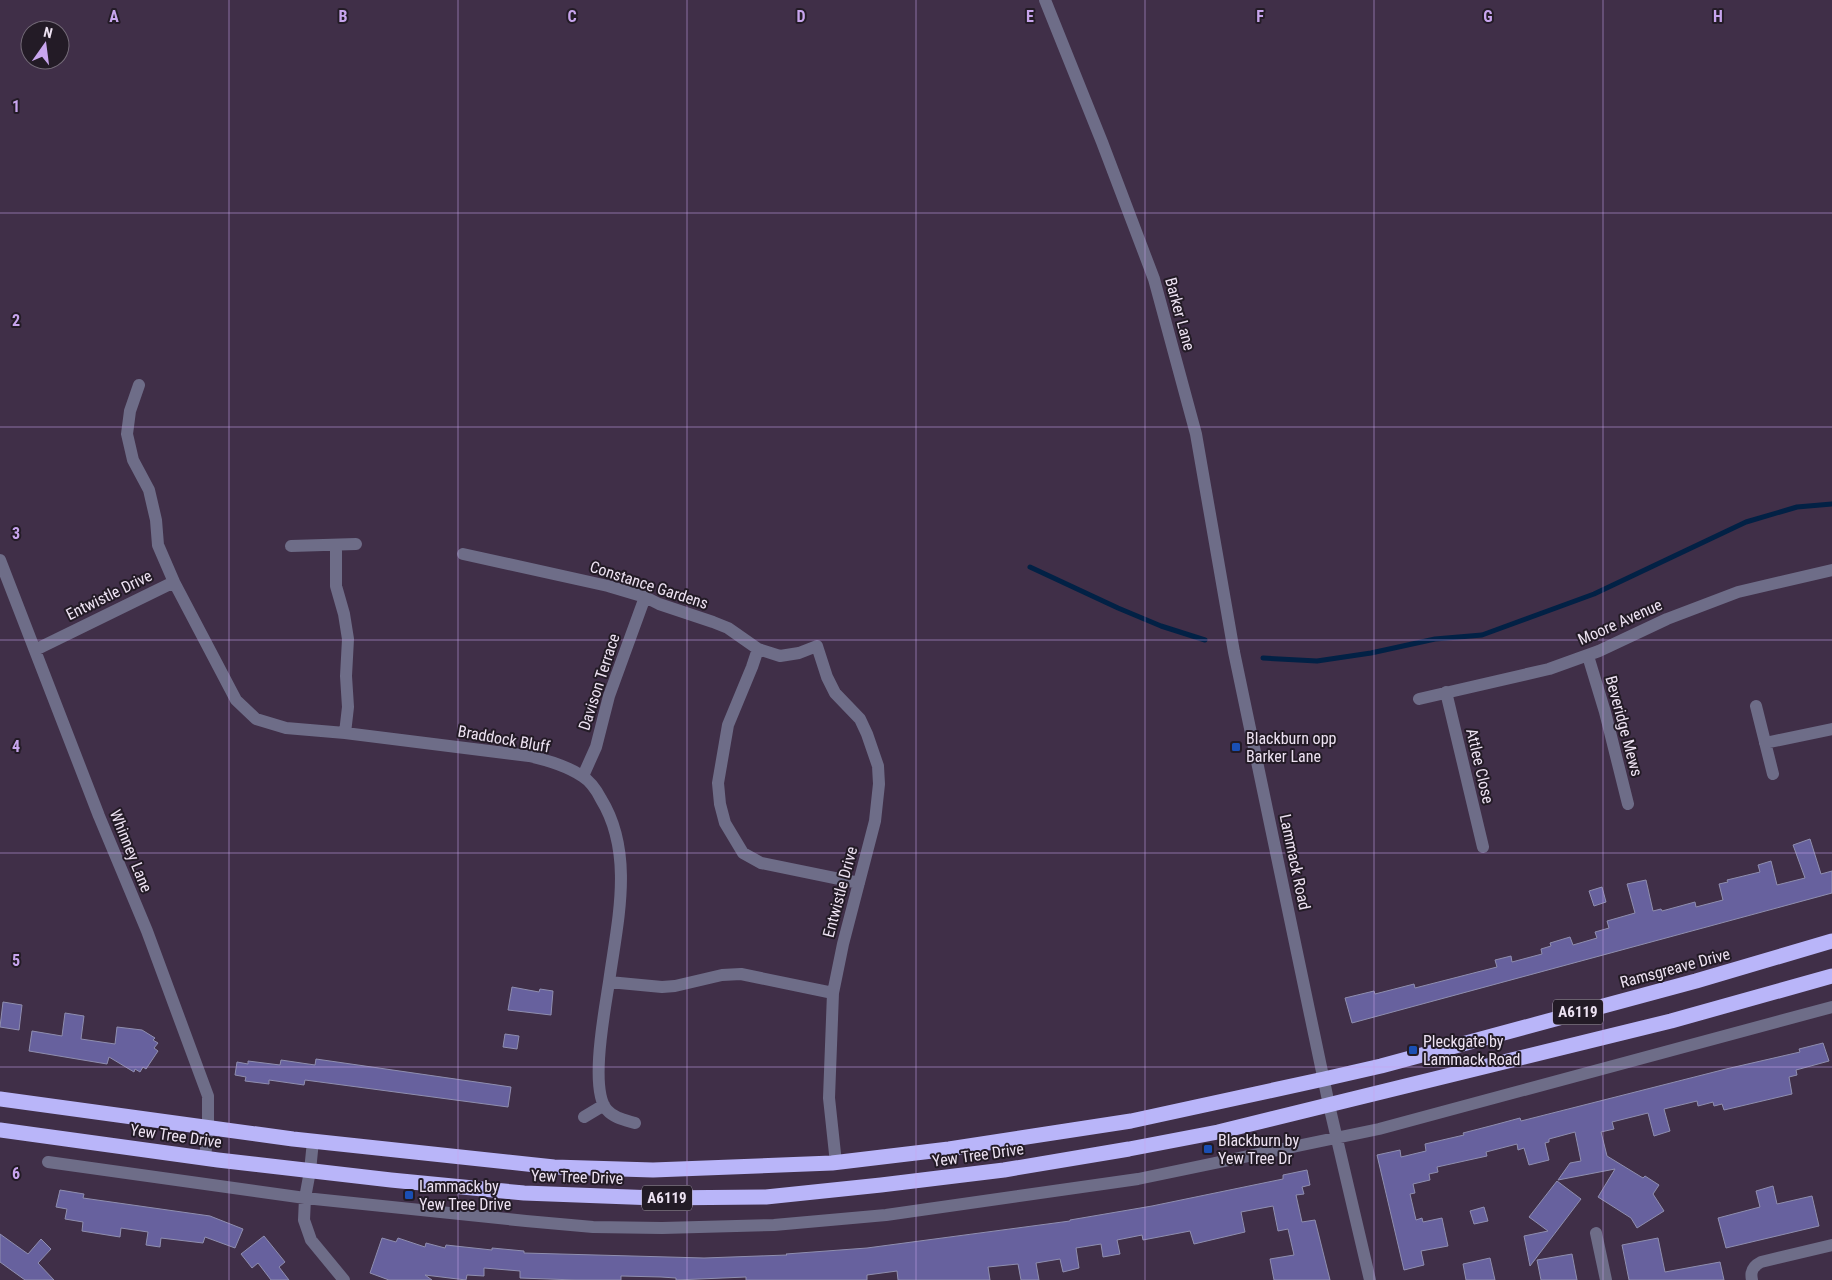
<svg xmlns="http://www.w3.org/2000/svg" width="1832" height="1280" viewBox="0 0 1832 1280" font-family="'Roboto Condensed',sans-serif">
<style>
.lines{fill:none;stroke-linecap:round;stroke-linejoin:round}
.stream{stroke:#022145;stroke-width:5}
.building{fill:#67619e;stroke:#8f8eaf}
.minor{stroke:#6e6d88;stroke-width:12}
.highway{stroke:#b9b5f9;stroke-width:15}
.grid{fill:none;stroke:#c8a5ee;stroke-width:1;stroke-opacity:0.55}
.transit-dot{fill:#1a4fb4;stroke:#231b26;stroke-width:2}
.labels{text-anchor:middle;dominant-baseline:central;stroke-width:4;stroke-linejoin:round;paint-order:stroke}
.shield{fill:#231b26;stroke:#b0a6b5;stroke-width:1}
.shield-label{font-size:15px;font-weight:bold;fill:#ede2f2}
.street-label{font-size:16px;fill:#ede2f2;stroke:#231b26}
.poi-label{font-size:16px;fill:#ede2f2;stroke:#231b26;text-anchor:start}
.grid-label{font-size:16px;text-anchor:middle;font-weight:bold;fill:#c8a5ee;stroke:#231b26;stroke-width:4;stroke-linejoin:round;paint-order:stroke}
</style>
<rect width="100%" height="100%" fill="#402f48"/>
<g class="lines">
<!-- stream -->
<path class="stream" d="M1030,567L1118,608L1161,626L1205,640
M1263,658L1317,661L1371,653L1435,639L1482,635L1594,594L1746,522L1797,507L1832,504"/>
</g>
<!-- building -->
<path class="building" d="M1810,839L1821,874L1832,871V893L1352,1023L1345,998L1374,991L1375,994L1414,984L1415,988L1497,967L1495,960L1511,956L1512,962L1542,954L1541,949L1551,946L1550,943L1570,937L1573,945L1597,938L1595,932L1609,928L1607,921L1635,913L1627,884L1646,880L1653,911L1661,909L1662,911L1695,902L1696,907L1723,900L1719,884L1728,882L1727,880L1760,872L1758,865L1771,861L1777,885L1805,878L1793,845Z
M1602,887L1606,902L1594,906L1589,891Z
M512,987L539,992L540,989L553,991L551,1015L508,1010Z
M3,1002L22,1005L19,1030L0,1027Z
M65,1013L84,1016L81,1039L115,1044L117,1027L142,1030L155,1038L153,1040L158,1043L154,1048L158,1051L146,1069L143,1067L140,1072L135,1069L134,1072L109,1057L107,1064L29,1051L32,1031L62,1036Z
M505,1034L519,1036L517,1049L503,1047Z
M1823,1043L1829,1061L1796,1070L1797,1075L1789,1077L1792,1094L1724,1110L1722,1104L1714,1106L1713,1102L1698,1106L1697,1101L1664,1109L1670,1131L1654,1136L1648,1113L1612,1122L1614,1129L1601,1132L1607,1156L1643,1178L1645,1176L1659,1185L1653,1194L1664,1211L1637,1228L1631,1218L1598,1197L1615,1169L1558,1180L1570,1163L1581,1161L1575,1132L1549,1139V1142L1545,1143L1549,1160L1529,1165L1524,1148L1518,1150L1517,1144L1486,1152L1487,1156L1437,1167L1438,1172L1429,1174L1430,1180L1413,1184L1415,1193L1410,1194L1416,1220L1422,1218L1423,1222L1442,1218L1448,1246L1421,1251L1424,1265L1404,1270L1377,1155L1400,1150L1401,1157L1426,1151L1425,1144L1464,1135L1463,1133L1494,1125L1520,1118L1521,1121L1726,1069L1800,1052L1799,1049Z
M316,1059L511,1087L508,1107L305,1080L304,1085L269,1080V1084L245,1081L246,1077L235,1075L237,1062L248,1064V1061L280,1065L281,1060L315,1065Z
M1307,1170L1310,1185L1302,1187L1304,1194L1296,1195L1302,1222L1315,1220L1330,1280H1274L1270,1259L1294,1255L1288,1229L1278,1231L1273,1206L1241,1212L1245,1232L1194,1244L1190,1231L1143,1240L1142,1235L1117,1240L1120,1254L1103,1257L1101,1244L1076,1248L1079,1268L1063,1272L1060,1259L1036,1263L1039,1280H1021L1018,1264L988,1267L990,1280H898L897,1271L867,1275V1280H746V1277L676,1280V1278L661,1277L621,1276V1280H576L520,1278V1271L484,1268V1276L467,1275L466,1280L425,1275L432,1280H389L370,1273L382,1238L396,1242L398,1238L425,1247L426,1243L445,1248L446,1245L492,1250V1248L524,1251V1253L704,1258L787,1255L786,1254L867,1248L1070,1221V1220L1152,1206L1283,1179V1175Z
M1557,1181L1581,1199L1530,1266L1524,1236L1548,1231L1529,1217Z
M1773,1186L1777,1204L1812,1196L1819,1226L1726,1248L1718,1218L1760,1207L1756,1191Z
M60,1190L84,1194L83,1198L210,1216L243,1229L235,1248L205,1237L203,1243L161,1238L160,1247L146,1245L148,1232L121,1228L120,1237L82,1231L83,1222L65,1219L67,1209L56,1207Z
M1484,1207L1488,1221L1474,1224L1470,1211Z
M0,1234L28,1254L41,1239L51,1249L38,1263L54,1280H25L0,1262Z
M264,1236L285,1262L279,1267L289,1280H271L258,1263L252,1268L241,1254Z
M1658,1238L1665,1272L1720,1262L1724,1280H1629L1622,1245Z
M1572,1254L1577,1280H1541L1537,1260Z
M1490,1258L1495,1280H1466L1463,1264Z"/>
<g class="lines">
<!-- minor -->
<path class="minor" d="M1045,0L1102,142L1154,279L1196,434L1234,652L1329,1105L1370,1280
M336,545V586L344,614L348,639L346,676L348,707L345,733
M291,546L356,544
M463,554L608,586L645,597L659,604L713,622L728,628L758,649L780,656L799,653L817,646L827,677L835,693L860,719L867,734L878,766L879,784L875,821L843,944L833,993L829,1098L836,1163
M0,560L99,816L147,931L208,1096V1128L205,1158
M174,582L236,700L256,719L286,728L345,733L529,756C547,760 567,766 582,776C590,781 597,791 601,799C635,854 617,923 609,982L662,987L675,986L722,975L741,974L833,993
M758,649L752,667L728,725L718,783L720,804L725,823L743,853L761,863L859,883
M35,650L174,582L158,545L156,520L149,490L133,460L127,434L130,411L139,385
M1588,656L1605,712L1628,804
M1446,692L1483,847
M1419,699L1549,669L1599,651L1667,619L1738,592L1832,570
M1756,706L1773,774
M1765,743L1832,729
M583,776L596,747L609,696L645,597
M609,982C605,1009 589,1090 607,1110C614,1118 625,1120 635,1123
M584,1117L604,1105
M313,1141L310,1171L305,1198L304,1220L311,1240L344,1280
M48,1162L305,1198L526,1221L593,1227L662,1228L774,1225L886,1215L1138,1179L1379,1129L1832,1007
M1596,1233L1606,1280
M1752,1280C1750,1271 1753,1266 1761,1262L1832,1245"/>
<!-- highway -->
<path class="highway" d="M0,1099L293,1139L554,1167L653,1170L832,1163L949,1149L1131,1121L1324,1079L1381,1066L1696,981L1832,941
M0,1130L218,1160L391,1180L524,1193L656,1198L766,1197L881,1185L1004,1170L1129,1149L1218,1132L1671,1021L1832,976"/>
</g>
<!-- grid -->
<path class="grid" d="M229,0V1280M458,0V1280M687,0V1280M916,0V1280M1145,0V1280M1374,0V1280M1603,0V1280M0,213H1832M0,427H1832M0,640H1832M0,853H1832M0,1067H1832"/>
<!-- markers -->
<g class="transit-dot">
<rect x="1231" y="742" width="10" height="10" rx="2.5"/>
<rect x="1408" y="1045" width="10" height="10" rx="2.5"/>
<rect x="1203" y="1144" width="10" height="10" rx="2.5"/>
<rect x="404" y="1190" width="10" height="10" rx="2.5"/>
</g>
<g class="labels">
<!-- shield labels -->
<g class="shield">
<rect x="1553" y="999.5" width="50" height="25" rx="4"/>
<rect x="642" y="1185.5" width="50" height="25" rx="4"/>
</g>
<g class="shield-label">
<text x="1578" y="1012">A6119</text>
<text x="667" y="1198">A6119</text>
</g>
<!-- street labels -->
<g class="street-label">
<text transform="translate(1180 314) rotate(75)">Barker Lane</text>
<text transform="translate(649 585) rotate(18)">Constance Gardens</text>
<text transform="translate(109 595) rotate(-26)">Entwistle Drive</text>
<text transform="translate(1620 622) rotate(-24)">Moore Avenue</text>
<text transform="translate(599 682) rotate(-72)">Davison Terrace</text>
<text transform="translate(1624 726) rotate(75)">Beveridge Mews</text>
<text transform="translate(504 739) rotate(10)">Braddock Bluff</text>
<text transform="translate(1480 766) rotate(77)">Attlee Close</text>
<text transform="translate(131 851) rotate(68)">Whinney Lane</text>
<text transform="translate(1295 862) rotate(78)">Lammack Road</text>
<text transform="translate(840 892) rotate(-75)">Entwistle Drive</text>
<text transform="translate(1675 968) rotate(-15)">Ramsgreave Drive</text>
<text transform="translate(176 1136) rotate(8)">Yew Tree Drive</text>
<text transform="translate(978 1155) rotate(-8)">Yew Tree Drive</text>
<text transform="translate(577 1177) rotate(2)">Yew Tree Drive</text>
</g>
<!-- poi labels -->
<g class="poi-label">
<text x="1246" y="738">Blackburn opp<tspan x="1246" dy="18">Barker Lane</tspan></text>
<text x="1423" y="1041">Pleckgate by<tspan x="1423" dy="18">Lammack Road</tspan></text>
<text x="1218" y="1140">Blackburn by<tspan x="1218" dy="18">Yew Tree Dr</tspan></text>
<text x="419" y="1186">Lammack by<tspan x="419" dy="18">Yew Tree Drive</tspan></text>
</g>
</g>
<g class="grid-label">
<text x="114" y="22">A</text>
<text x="343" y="22">B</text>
<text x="572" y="22">C</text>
<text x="801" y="22">D</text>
<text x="1030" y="22">E</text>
<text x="1260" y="22">F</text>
<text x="1488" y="22">G</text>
<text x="1718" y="22">H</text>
<text x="16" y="112">1</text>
<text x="16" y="326">2</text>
<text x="16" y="539">3</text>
<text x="16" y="752">4</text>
<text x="16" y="966">5</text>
<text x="16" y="1179">6</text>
</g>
<!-- north arrow -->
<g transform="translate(45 45) rotate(14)"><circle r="24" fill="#231b26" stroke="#746b78"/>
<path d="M0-4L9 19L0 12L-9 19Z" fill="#c8a5ee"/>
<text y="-8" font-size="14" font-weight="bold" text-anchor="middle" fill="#ede2f2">N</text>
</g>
</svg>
